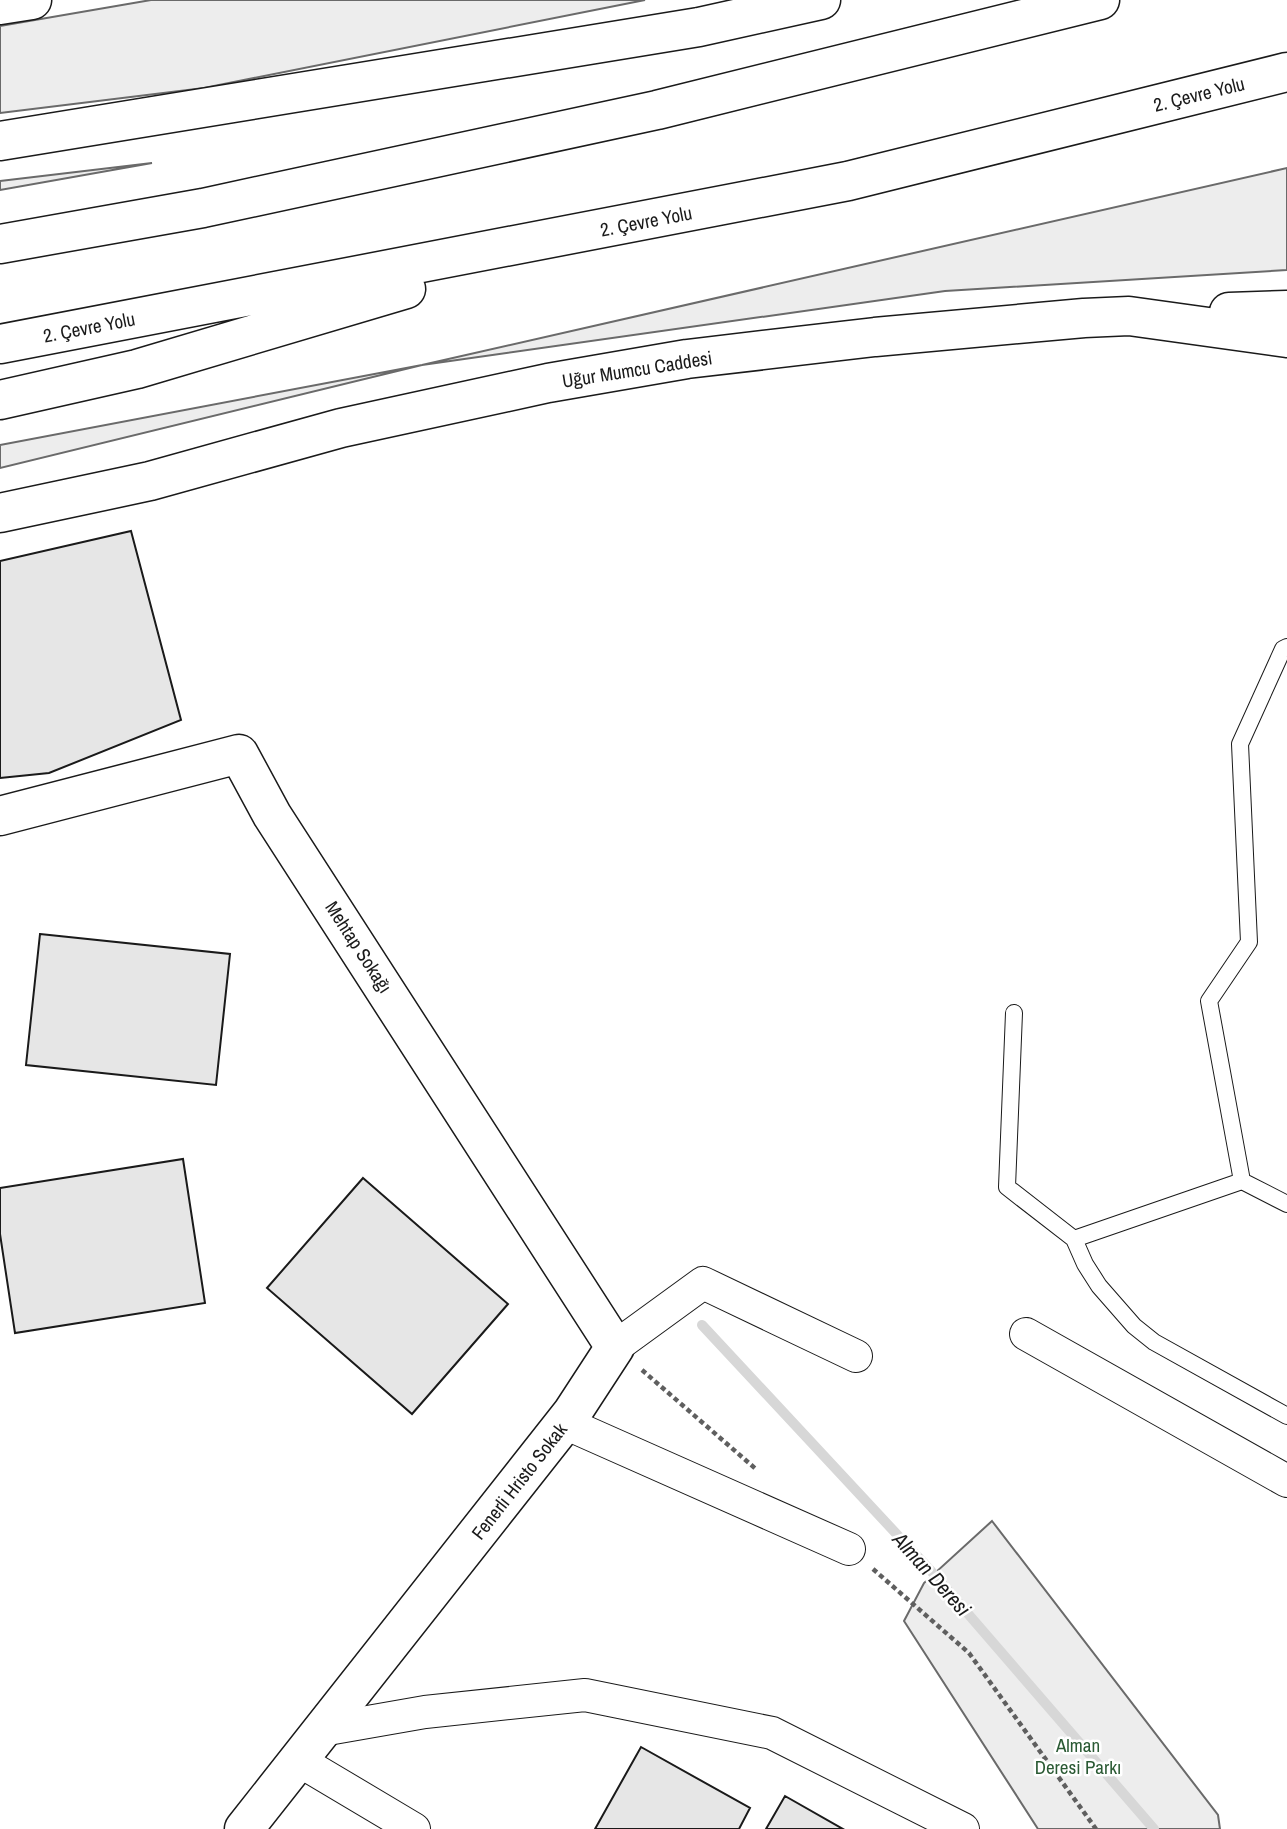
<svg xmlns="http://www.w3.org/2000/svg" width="1287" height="1829" viewBox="0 0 1287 1829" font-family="'Archivo Narrow',sans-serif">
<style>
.built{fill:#ededed;stroke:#6a6a6a;stroke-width:2}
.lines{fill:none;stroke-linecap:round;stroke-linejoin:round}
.stream{stroke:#d7d7d7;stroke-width:10}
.building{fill:#e6e6e6;stroke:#1a1a1a;stroke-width:2}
.lane-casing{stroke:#1a1a1a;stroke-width:18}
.street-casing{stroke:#1a1a1a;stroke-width:34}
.secondary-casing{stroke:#1a1a1a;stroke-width:41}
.highway-casing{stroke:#1a1a1a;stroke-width:41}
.path{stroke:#5f5f5f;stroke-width:4.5;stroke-dasharray:5 3.5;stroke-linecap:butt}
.lane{stroke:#fff;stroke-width:16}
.street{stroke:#fff;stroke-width:32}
.secondary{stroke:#fff;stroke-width:38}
.highway{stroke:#fff;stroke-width:38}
.labels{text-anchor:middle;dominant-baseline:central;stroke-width:5;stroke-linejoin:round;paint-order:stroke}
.street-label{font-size:19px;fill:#1a1a1a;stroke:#fff}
.park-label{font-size:19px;fill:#2b5a34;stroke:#fff}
.water-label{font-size:21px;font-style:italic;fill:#1a1a1a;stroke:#fff}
</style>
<rect width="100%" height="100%" fill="#fff"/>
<!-- built -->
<path class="built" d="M151,0H645L204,88L0,113V26Z
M152,163L0,190V181Z
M1287,168V270L945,291L422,365L0,468V445L422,365Z
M992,1521L1218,1815L1220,1829H1038L904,1621L924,1583Z"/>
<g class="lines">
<!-- stream -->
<path class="stream" d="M702,1325L931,1571L1154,1829"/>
</g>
<!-- building -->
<path class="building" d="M131,531L181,720L49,773L0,778V561Z
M40,934L230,954L216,1085L26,1065Z
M183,1159L205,1303L15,1333L0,1234V1188Z
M363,1178L508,1304L412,1414L267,1288Z
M641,1747L750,1808L739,1829H595Z
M785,1796L843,1829H766Z"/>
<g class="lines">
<!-- lane casing -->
<g class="lane-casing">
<path id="lane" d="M1287,647L1283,649L1240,744L1249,942L1209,1001L1242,1181L1287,1204
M1014,1013L1007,1187L1074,1239L1242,1181
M1074,1239L1085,1264L1099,1286L1134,1326L1154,1342L1287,1416"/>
</g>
<!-- street casing -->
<g class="street-casing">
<path id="street" d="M1026,1334L1287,1481
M615,1347L703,1283L856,1356
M565,1423L849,1549
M322,1730L425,1712L585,1695L772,1733L963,1829
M298,1760L414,1829"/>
</g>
<!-- secondary casing -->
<g class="secondary-casing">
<path id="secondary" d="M0,5L32,0
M1229,312L1287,310
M0,513L150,481L341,428L548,383L687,359L875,337L1084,318L1129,316L1287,338
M0,816L239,754L272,815L615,1347L572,1413L244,1829"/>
</g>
<!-- highway casing -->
<g class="highway-casing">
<path id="highway" d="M0,141L699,27L821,0
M0,244L203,208L657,110L1100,0
M0,344L848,181L1287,72
M0,400L137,369L406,289"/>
</g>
<!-- path -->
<path class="path" d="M642,1370L757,1470
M873,1569L969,1653L1096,1829"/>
<!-- lane -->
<use href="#lane" class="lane"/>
<!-- street -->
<use href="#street" class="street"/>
<!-- secondary -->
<use href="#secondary" class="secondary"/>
<!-- highway -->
<use href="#highway" class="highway"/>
</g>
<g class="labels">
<!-- street labels -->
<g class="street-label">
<text transform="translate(1199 94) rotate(-14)">2. Çevre Yolu</text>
<text transform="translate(646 221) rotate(-11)">2. Çevre Yolu</text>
<text transform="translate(89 327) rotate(-11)">2. Çevre Yolu</text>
<text transform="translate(637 369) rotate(-9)">Uğur Mumcu Caddesi</text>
<text transform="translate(359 947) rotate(57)">Mehtap Sokağı</text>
<text transform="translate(519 1481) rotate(-52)">Fenerli Hristo Sokak</text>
</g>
<!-- park labels -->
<g class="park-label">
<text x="1078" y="1745">Alman<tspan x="1078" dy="22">Deresi Parkı</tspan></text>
</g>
<!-- water labels -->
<g class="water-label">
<text transform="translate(932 1574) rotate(48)">Alman Deresi</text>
</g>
</g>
</svg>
